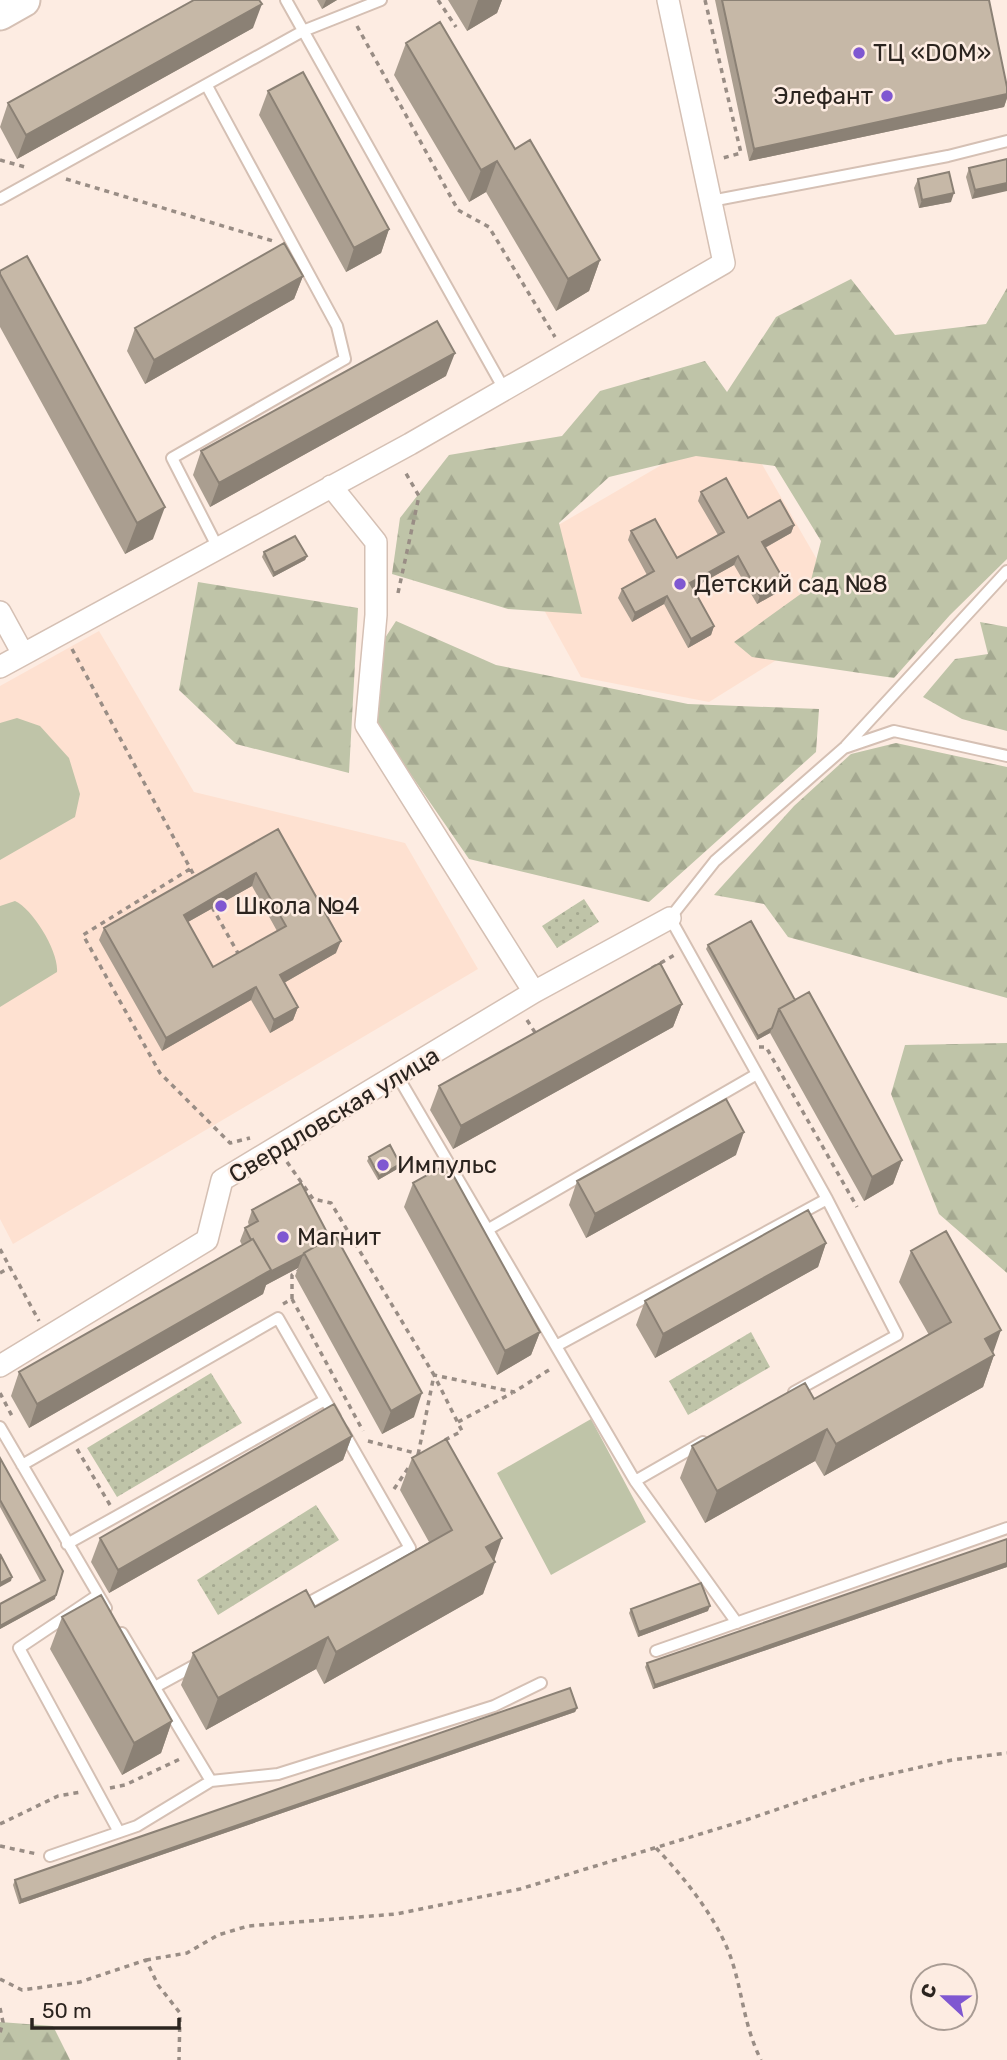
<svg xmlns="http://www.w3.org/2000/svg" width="1007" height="2060" viewBox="0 0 1007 2060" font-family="Rubik,sans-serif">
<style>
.built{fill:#fee1d1}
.green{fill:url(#green-dots)}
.forest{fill:url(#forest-firs)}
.pitch{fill:#bfc4a8}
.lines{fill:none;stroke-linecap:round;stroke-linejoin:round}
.service-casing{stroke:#d5c0b4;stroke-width:14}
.minor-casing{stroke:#d5c0b4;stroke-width:24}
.primary-casing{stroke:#d5c0b4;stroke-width:37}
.path{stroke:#998d85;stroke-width:3.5;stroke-dasharray:5 5;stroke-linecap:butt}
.service{stroke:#fff;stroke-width:10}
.minor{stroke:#fff;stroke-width:21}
.primary{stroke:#fff;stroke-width:33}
.wall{fill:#aa9e90;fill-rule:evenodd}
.shaded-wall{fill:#8b8175}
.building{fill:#c6b8a7;stroke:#8b8175;stroke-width:2;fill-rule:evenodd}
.poi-dot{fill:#7f57d1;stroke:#fdece2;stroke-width:2.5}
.labels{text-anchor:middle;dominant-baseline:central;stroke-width:5;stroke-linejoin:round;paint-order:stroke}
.poi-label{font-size:24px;fill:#2b241f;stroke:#fdece2;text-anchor:start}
.street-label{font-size:24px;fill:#2b241f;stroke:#fdece2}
</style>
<defs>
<pattern id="green-dots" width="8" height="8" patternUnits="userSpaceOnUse" patternTransform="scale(1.75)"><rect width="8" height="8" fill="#bfc4a8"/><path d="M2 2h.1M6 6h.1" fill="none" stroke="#a4a890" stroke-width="1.8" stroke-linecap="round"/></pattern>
<pattern id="forest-firs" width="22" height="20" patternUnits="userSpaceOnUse" patternTransform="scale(1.75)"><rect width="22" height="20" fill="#bfc4a8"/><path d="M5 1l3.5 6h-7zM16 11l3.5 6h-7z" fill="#a4a890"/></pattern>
</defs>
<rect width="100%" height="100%" fill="#fdece2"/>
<!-- built -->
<path class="built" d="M737,421L849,615L709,702L581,677L512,552Z
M99,631L194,792L405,843L478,969L13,1244L0,1219V686Z"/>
<!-- green -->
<path class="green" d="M584,899L599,922L557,948L542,926Z
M751,1332L770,1367L688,1415L669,1381Z
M211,1373L242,1423L117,1497L87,1448Z
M316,1505L339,1540L218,1615L197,1580Z"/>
<!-- forest -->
<path class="forest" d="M851,279L895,335L986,324L1007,288V559L950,615L894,678L752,657L734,642L809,588L821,541L775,466L696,456L609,477L559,523L582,614L508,609L392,574L400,518L449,455L562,436L600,391L705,361L727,392L776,317Z
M198,582L358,608L349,773L236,744L179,690Z
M396,621L496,665L688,704L819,709L816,752L649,902L469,859L376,724L385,638Z
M980,622L1007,627V731L962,719L923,697L955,659L988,654Z
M896,743L1007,767V998L788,937L764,904L714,895L794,806L851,754Z
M1007,1043V1273L939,1214L891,1094L905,1045Z
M0,2022L53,2026L70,2060H0Z"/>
<!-- pitch -->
<path class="pitch" d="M17,718L40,726L69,758L80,794L75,817L0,860V723Z
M15,901C33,909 59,952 57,972L0,1007V906Z
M591,1419L646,1522L551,1575L497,1473Z"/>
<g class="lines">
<!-- service casing -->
<g class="service-casing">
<path id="service" d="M286,0L504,389
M207,86L337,326L345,359L172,458L218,548
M0,199L303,31L381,0
M711,201L948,156L1007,141
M846,746L1007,571
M397,1075L635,1481L737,1623
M487,1230L757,1074
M556,1346L827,1199
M794,1392L897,1335L827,1199L670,918L715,861L844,748L894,731L1007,756
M0,1427L106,1608
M22,1465L278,1318L335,1417
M635,1481L703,1442
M67,1544L325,1400
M98,1595L19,1648L119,1832
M299,1608L410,1548L343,1431
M122,1633L211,1781
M656,1651L1007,1528
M155,1687L199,1663
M50,1856L137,1826L211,1781L278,1774L494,1706L541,1683"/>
</g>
<!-- minor casing -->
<g class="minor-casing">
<path id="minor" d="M331,486L376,542V615L366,725L534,992
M0,612L23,654
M0,667L410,444L724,263L668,0
M0,1366L207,1240L222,1180L534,992L670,918"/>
</g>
<!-- primary casing -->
<g class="primary-casing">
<path id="primary" d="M0,13L23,0"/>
</g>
<!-- path -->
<path class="path" d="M438,0L456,27
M705,0L741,153L723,158
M357,26L458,210L489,227L555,337
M0,160L25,167
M66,179L273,241
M398,593L419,496L404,470
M72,649L196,879
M190,869L83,935L160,1073L230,1143L250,1138
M212,907L239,955
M652,968L676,954
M527,1020L536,1034
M759,1047H766L857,1207
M287,1162L313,1199L331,1203L434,1375L418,1455
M339,1247L352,1239
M0,1249L39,1321
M0,1273L10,1267
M292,1299V1275L300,1270
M283,1304L292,1299L363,1431
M0,1393L12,1416
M458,1422L512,1393
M445,1440L462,1431L434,1375L514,1392L552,1368
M368,1441L419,1454
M77,1449L110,1505
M394,1489L409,1467
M110,1788L125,1785L180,1759
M0,1824L58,1796L81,1792
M0,1846L37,1854
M656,1848C685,1878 719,1921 732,1961C743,1995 744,2026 761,2060
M146,1960L187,1953L218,1935L248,1926L396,1914L520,1889L743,1821L863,1780L952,1760L1007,1753
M0,1979L22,1990L80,1982L146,1960L158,1985L180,2013L179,2060
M0,2008L3,2022L0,2033"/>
<!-- service -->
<use href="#service" class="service"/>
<!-- minor -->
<use href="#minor" class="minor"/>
<!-- primary -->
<use href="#primary" class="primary"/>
</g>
<!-- wall -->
<path class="wall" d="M317,0H337L322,9Z
M448,0H502L497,13L467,31Z
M715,0H989L1007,87V98L1004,107L749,161Z
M253,28L17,159L0,127L8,103Z
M406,43L515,149L600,260L589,291L556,311L486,192L469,202L394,75Z
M268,91L389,229L381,253L346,272L259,115Z
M1007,159L972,199L966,177L969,168Z
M918,179L951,202L919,208L914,188Z
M0,271L153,539L125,554L0,327Z
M303,276L294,299L145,384L127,351L135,328Z
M446,376L210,507L193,475L201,451Z
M701,492L748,518L794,525L791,533L765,548L782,590L757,604L734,565L693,588L714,626L711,635L688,648L664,604L632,622L618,598L622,589L647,575L628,540L631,531L677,558L718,535L698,501Z
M264,552L307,556L305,560L273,577L262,557Z
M278,829L336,953L284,983L298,1007L293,1020L270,1033L251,1000L162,1051L99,940L104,928ZM252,886L277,931L213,967L188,922Z
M708,945L795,1000L902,1160L893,1184L864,1201L770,1033L757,1040L706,949Z
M682,1004L673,1027L453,1149L430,1110L439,1086Z
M736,1155L586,1238L569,1205L577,1181Z
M369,1157L399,1168L378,1180L367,1161Z
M301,1183L414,1417L382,1434L295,1276L298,1268L266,1285L263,1294L29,1428L11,1396L19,1372L242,1245L240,1241L245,1228L249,1226L248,1222L252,1210Z
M413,1183L540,1332L531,1355L497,1375L404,1207Z
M826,1243L818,1267L655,1358L636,1325L645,1301Z
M911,1251L994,1355L983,1387L824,1476L815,1461L705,1523L680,1478L692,1446L814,1399L929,1335L899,1282Z
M352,1436L343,1460L109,1593L91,1562L100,1538Z
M0,1458L55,1599L0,1629V1604L41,1582L0,1507Z
M412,1458L494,1560L483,1594L324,1684L316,1669L206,1730L181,1685L193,1653L315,1607L429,1542L400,1490Z
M1007,1539V1567L653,1689L645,1667L647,1663Z
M631,1609L708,1611L638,1637L629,1613Z
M62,1617L172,1721L161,1753L122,1775L50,1649Z
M577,1708L575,1712L19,1904L13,1885L15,1880Z"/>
<!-- shaded-wall -->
<path class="shaded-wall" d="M326,0H337L322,9Z
M478,0H502L497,13L467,31Z
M262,4L253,28L17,159L26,135Z
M1007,94V98L1004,107L749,161L754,149Z
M497,161L486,192L469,202L481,170Z
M1007,183V191L972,199L975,190Z
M954,193L951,202L919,208L922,200Z
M389,229L381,253L346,272L354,248Z
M600,260L589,291L556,311L568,279Z
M303,276L294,299L145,384L154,360Z
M455,353L446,376L210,507L219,483Z
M165,507L153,539L125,554L137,523Z
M794,525L791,533L759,551L762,542Z
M307,556L305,560L273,577L274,573Z
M738,556L734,565L687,591L690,583Z
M785,582L782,590L757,604L760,596Z
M667,596L664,604L632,622L635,613Z
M714,626L711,635L688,648L691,639Z
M256,873L252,886L179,927L184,915Z
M341,941L336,953L275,988L280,975Z
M256,987L251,1000L162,1051L166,1038Z
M682,1004L673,1027L453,1149L461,1126Z
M298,1007L293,1020L270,1033L274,1020Z
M772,1028L770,1033L757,1040L758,1036Z
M744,1132L736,1155L586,1238L595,1214Z
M902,1160L893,1184L864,1201L872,1177Z
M400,1164L399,1168L378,1180L379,1176Z
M826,1243L818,1267L655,1358L663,1334Z
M303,1255L298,1268L266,1285L263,1294L29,1428L37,1404L271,1270Z
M1001,1330L992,1356L994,1355L983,1387L824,1476L836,1444L985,1339Z
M540,1332L531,1355L497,1375L505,1351Z
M422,1393L414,1417L382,1434L391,1411Z
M827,1429L815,1461L705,1523L717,1491Z
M352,1436L343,1460L109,1593L118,1570Z
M502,1538L493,1564L495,1562L483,1594L324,1684L336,1652L486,1547Z
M1007,1563V1567L653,1689L655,1685Z
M12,1577L11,1581L0,1587V1583Z
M56,1595L55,1599L0,1629V1626Z
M710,1606L708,1611L638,1637L639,1632Z
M328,1637L316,1669L206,1730L218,1698Z
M577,1708L575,1712L19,1904L21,1900Z
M172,1721L161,1753L122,1775L134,1743Z"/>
<!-- building -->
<path class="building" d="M194,0H259L262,4L26,135L8,103Z
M722,0H989L1007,87V94L754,149Z
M440,22L515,149L530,140L600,260L568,279L497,161L481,170L406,43Z
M303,72L389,229L354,248L268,91Z
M1007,159V183L975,190L969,168Z
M949,172L954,193L922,200L918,179Z
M284,243L303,276L154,360L135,328Z
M27,256L165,507L137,523L0,274V271Z
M437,321L455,353L219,483L201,451Z
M726,478L748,518L780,500L794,525L762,542L785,582L760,596L738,556L690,583L714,626L691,639L667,596L635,613L622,589L654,571L631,531L655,519L677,558L724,532L701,492Z
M295,536L307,556L274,573L264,552Z
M278,829L341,941L280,975L298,1007L274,1020L256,987L166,1038L104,928ZM256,873L286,926L213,967L184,915Z
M751,921L795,1000L779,1009L772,1028L758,1036L708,945Z
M660,963L682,1004L461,1126L439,1086Z
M809,992L902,1160L872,1177L779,1009Z
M726,1099L744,1132L595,1214L577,1181Z
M390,1145L400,1164L379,1176L369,1157Z
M447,1164L540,1332L505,1351L413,1183Z
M301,1183L330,1238L304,1253L303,1255L270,1272L271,1270L253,1239L251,1240L245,1228L258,1221L252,1210Z
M808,1210L826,1243L663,1334L645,1301Z
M946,1231L1001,1330L985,1339L994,1355L836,1444L827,1429L717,1491L692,1446L805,1383L814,1399L951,1322L911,1251Z
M335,1235L422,1393L391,1411L304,1253Z
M253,1239L271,1270L37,1404L19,1372Z
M334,1404L352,1436L118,1570L100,1538Z
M446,1439L502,1538L486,1547L495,1562L336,1652L328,1637L218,1698L193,1653L306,1590L315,1607L452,1530L412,1458Z
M0,1458L63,1571L56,1595L0,1626V1604L45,1580L0,1500Z
M1007,1539V1563L655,1685L647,1663Z
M0,1554L12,1577L0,1583Z
M701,1583L710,1606L639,1632L631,1609Z
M101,1595L172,1721L134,1743L62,1617Z
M570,1688L577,1708L21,1900L15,1880Z"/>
<!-- markers -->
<g class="poi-dot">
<circle cx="859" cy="53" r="7"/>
<circle cx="887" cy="96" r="7"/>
<circle cx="680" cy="584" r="7"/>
<circle cx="221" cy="906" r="7"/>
<circle cx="383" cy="1165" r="7"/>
<circle cx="283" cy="1237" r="7"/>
</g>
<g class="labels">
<!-- poi labels -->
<g class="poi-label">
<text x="873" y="53">ТЦ «DOM»</text>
<text x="873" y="96" text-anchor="end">Элефант</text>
<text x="694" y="584">Детский сад №8</text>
<text x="235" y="906">Школа №4</text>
<text x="397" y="1165">Импульс</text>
<text x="297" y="1237">Магнит</text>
</g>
<!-- street labels -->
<g class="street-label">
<text transform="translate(334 1115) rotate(-31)">Свердловская улица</text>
</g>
</g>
<!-- north arrow -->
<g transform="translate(944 1997) rotate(292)"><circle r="33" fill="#fdece2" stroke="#a99c94" stroke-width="2"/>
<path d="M0-5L12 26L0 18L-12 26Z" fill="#7f57d1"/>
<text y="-10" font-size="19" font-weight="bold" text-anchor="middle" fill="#2b241f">С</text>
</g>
<!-- scale -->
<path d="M32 2018v10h147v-10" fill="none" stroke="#2b241f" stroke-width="3.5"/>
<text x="42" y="2018" font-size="21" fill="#2b241f" stroke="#fdece2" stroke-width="5" paint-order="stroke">50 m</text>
</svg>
